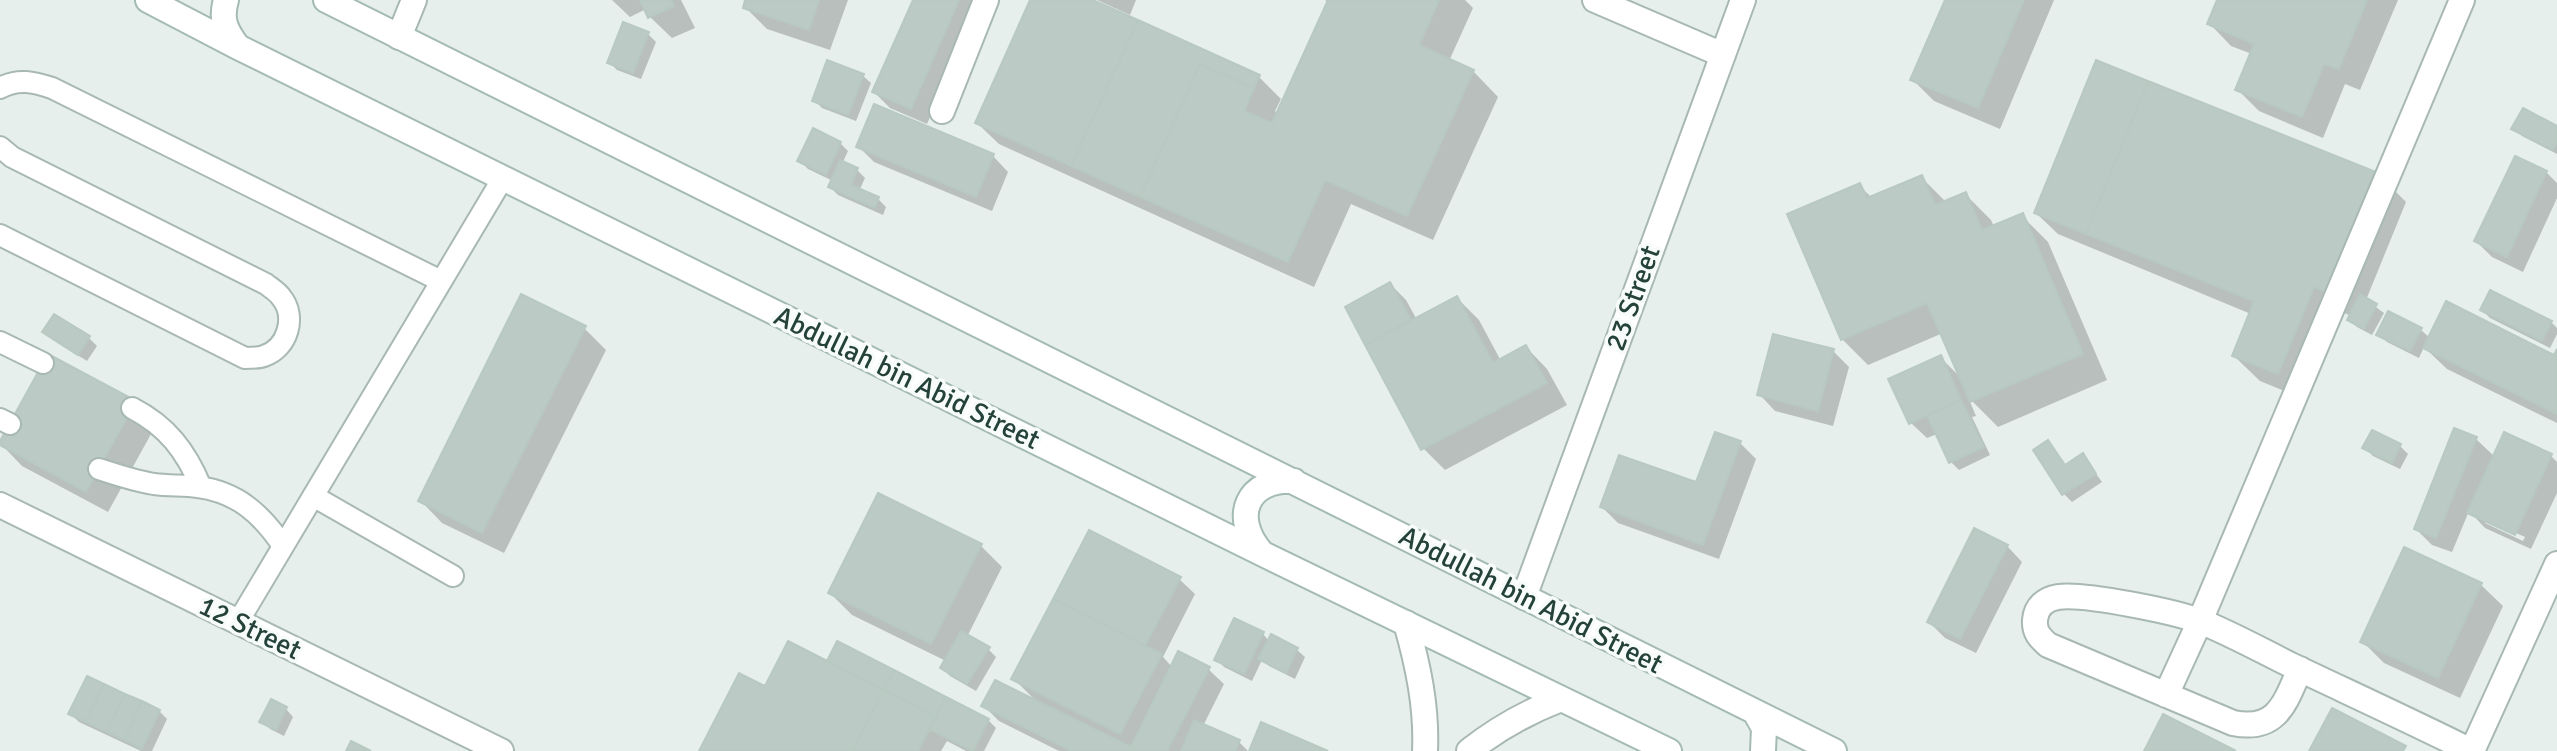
<svg xmlns="http://www.w3.org/2000/svg" width="2557" height="751" viewBox="0 0 2557 751" font-family="Signika,sans-serif">
<style>
.shadow{fill:#0003;fill-rule:evenodd}
.building{fill:#bbcac4;stroke:#b8c9c2;stroke-width:2}
.lines{fill:none;stroke-linecap:round;stroke-linejoin:round}
.service-casing{stroke:#a8b8b2;stroke-width:24}
.minor-casing{stroke:#a8b8b2;stroke-width:28}
.secondary-casing{stroke:#a4bbb3;stroke-width:28}
.service{stroke:#fff;stroke-width:20}
.minor{stroke:#fff;stroke-width:24}
.secondary{stroke:#fff;stroke-width:24}
.labels{text-anchor:middle;dominant-baseline:central;stroke-width:7;stroke-linejoin:round;paint-order:stroke}
.street-label{font-size:28px;fill:#24423a;stroke:#f7fbf9}
</style>
<rect width="100%" height="100%" fill="#e6efeb"/>
<!-- shadow -->
<path class="shadow" d="M612,0H681L695,28L672,38L650,17L646,9L630,17Z
M747,0H848L830,50L767,29L745,7Z
M915,0H981L927,124L890,108L874,92Z
M1033,0H1087L1259,77L1281,99L1275,111L1278,115L1329,3L1325,0H1465L1473,8L1449,61L1473,71L1498,97L1433,240L1351,204L1314,287L999,144L977,123Z
M1097,0H1136L1130,15Z
M1947,0H2054L2000,129L1934,101L1913,80Z
M2220,0H2398L2360,90L2345,84L2323,138L2259,111L2237,89L2252,54L2231,46L2210,24Z
M648,34L656,42L641,79L617,70L609,62Z
M863,76L871,83L856,121L822,108L814,100Z
M2514,128H2557V154L2522,136Z
M840,143L848,151L842,164L857,170L865,178L859,191L878,199L886,207L883,215L838,195L830,187L833,181L808,169L800,161Z
M858,146L993,156L1008,172L992,211L874,162Z
M2546,172L2557,183V198L2523,272L2492,257L2476,241Z
M2380,176L2406,202L2366,300L2384,313L2372,335L2357,327L2349,319L2351,316L2340,311L2304,399L2260,381L2234,356L2251,314L2058,234L2036,213Z
M1921,177L1946,202L1965,194L1991,220L1994,227L2022,216L2048,242L2107,380L1998,427L1968,397L1976,416L1972,417L1990,455L1959,470L1951,462L1937,434L1927,438L1911,423L1940,357L1962,379L1943,333L1868,365L1842,339L1859,185L1872,198Z
M1390,284L1406,300L1417,320L1457,298L1479,320L1501,361L1526,347L1547,369L1567,405L1445,470L1423,448L1347,307Z
M2482,310L2551,322L2557,328V334L2550,348L2490,318Z
M584,328L606,350L504,553L442,523L421,501Z
M2421,330L2430,338L2555,358L2557,354V423L2447,369L2424,347L2419,358L2387,342L2379,334Z
M45,332L89,338L97,346L87,361L53,340Z
M1833,351L1849,367L1833,426L1775,411L1760,395Z
M135,403L156,425L108,512L22,466L1,444Z
M2505,435L2551,456L2557,462V493L2531,549L2485,528L2469,511L2452,552L2432,545L2416,529L2476,439L2495,457ZM2485,519L2525,537L2523,541L2485,523Z
M1740,443L1756,459L1719,559L1618,523L1602,507L1698,485Z
M2048,443L2066,466L2083,456L2102,482L2072,502L2064,494Z
M2400,446L2408,454L2400,469L2373,456L2365,448Z
M980,545L1002,567L967,637L988,649L996,657L976,691L950,676L942,668L946,661L852,615L830,593Z
M2007,546L2022,562L1976,653L1945,638L1929,622Z
M2405,549L2481,585L2503,606L2460,698L2384,663L2362,641Z
M1179,579L1195,594L1163,657L1172,667L1208,669L1224,684L1203,726L1239,742L1248,751H1059L999,721L984,706L1038,703L1014,679Z
M1263,634L1269,641L1271,637L1297,650L1305,657L1295,679L1269,666L1262,660L1252,681L1224,667L1217,659Z
M835,667L988,720L996,728L984,751H966L947,741L941,751H701L766,689Z
M286,709L293,717L284,736L270,729L262,721Z
M159,711L167,719L152,751H141L79,722L71,714Z"/>
<!-- building -->
<path class="building" d="M640,0H671L674,6L648,18Z
M745,0H819L809,30L743,8Z
M913,0H959L911,109L872,92Z
M1030,0H1093L1138,20L1071,166L975,123Z
M1328,0H1439L1419,45L1474,70L1407,216L1325,180L1288,262L1140,197L1200,64L1254,88L1244,111L1272,123Z
M1945,0H2024L1978,108L1910,80Z
M2217,0H2367L2339,69L2324,64L2302,117L2235,90L2254,44L2207,24Z
M1138,20L1260,75L1254,88L1200,64L1140,197L1071,166Z
M623,22L649,32L633,73L607,63Z
M827,60L864,74L848,115L812,101Z
M2096,60L2148,81L2086,234L2034,213Z
M2148,81L2381,174L2333,294L2314,287L2278,374L2232,356L2254,301L2086,234Z
M874,104L994,154L976,197L856,147Z
M2523,108L2557,126V142L2553,150L2511,129Z
M813,128L841,142L826,175L797,161Z
M2515,156L2547,171L2507,257L2474,241Z
M840,160L858,168L851,185L879,197L875,208L828,187Z
M1922,175L1935,205L1966,192L1982,230L2023,213L2083,354L1970,402L1927,303L1841,340L1787,214L1860,183L1867,198Z
M1390,282L1411,320L1365,345L1345,307Z
M2490,290L2552,321L2542,341L2480,310Z
M521,294L586,326L482,533L418,501Z
M2360,294L2377,304L2364,329L2347,320Z
M1457,296L1493,363L1526,345L1547,383L1421,450L1365,345Z
M2446,301L2554,355L2557,349V414L2423,348Z
M2388,311L2422,328L2410,351L2376,335Z
M54,314L90,336L78,355L42,332Z
M1773,334L1834,349L1818,411L1757,395Z
M48,354L136,401L86,492L0,445V441Z
M1941,355L1961,400L1909,424L1888,379Z
M1961,400L1984,447L1949,463L1927,415Z
M2454,428L2477,437L2436,538L2414,529Z
M2372,430L2401,444L2392,463L2362,448Z
M1715,432L1741,441L1703,545L1600,507L1619,455L1696,482Z
M2504,432L2552,454L2515,535L2467,513Z
M2048,440L2065,465L2083,453L2096,474L2062,495L2033,450Z
M878,493L982,544L931,644L828,593Z
M1974,528L2008,545L1960,639L1927,622Z
M1089,530L1181,577L1145,646L1053,599Z
M2404,547L2482,583L2438,678L2360,642Z
M1053,599L1162,654L1120,734L1011,679Z
M1234,618L1264,632L1244,674L1214,660Z
M961,631L990,647L967,684L940,668Z
M1271,634L1298,648L1286,673L1258,659Z
M788,641L884,690L852,751H699L739,673L765,686Z
M837,641L894,670L884,690L827,661Z
M1178,651L1210,667L1167,751H1139L1131,747Z
M894,670L946,697L936,717L884,690Z
M87,676L104,684L86,722L68,714Z
M995,680L1131,747L1139,751H1072L981,706Z
M104,684L125,694L107,732L86,722Z
M884,690L936,717L918,751H852Z
M125,694L142,701L124,740L107,732Z
M946,697L989,719L973,751L929,729Z
M271,699L287,707L276,730L259,722Z
M142,701L160,710L142,749L124,740Z
M2332,708L2406,746L2403,751H2309Z
M2163,714L2236,751H2144Z
M1194,720L1240,740L1235,751H1181Z
M1261,722L1328,751H1249Z
M351,741L371,751H346Z"/>
<g class="lines">
<!-- service casing -->
<g class="service-casing">
<path id="service" d="M0,88C18,78 34,82 52,88L441,281
M0,147L12,157L266,284C271,288 278,292 281,297C297,316 288,348 264,356C259,358 250,358 245,358L0,235
M0,342L43,363
M132,408C167,426 186,451 201,487
M0,419L10,424
M99,469C117,475 135,481 154,484C169,486 184,485 198,487C238,492 262,515 283,546
M313,496L453,576
M238,622L503,178"/>
</g>
<!-- minor casing -->
<g class="minor-casing">
<path id="minor" d="M1595,0L1723,55
M399,37L414,0
M942,111L986,0
M0,505L501,751
M1524,597L1743,0
M1406,623C1418,665 1427,707 1425,751
M2300,669C2285,703 2277,732 2233,723L2048,645C2040,638 2034,632 2035,620C2036,607 2045,599 2058,597C2084,593 2177,612 2202,622C2234,635 2264,652 2295,667C2354,695 2413,722 2471,751
M2166,695L2200,621L2462,0
M1469,751C1498,728 1527,712 1561,699
M2472,751L2557,564"/>
</g>
<!-- secondary casing -->
<g class="secondary-casing">
<path id="secondary" d="M148,0L238,47L1261,553L1669,751
M226,0C220,20 226,31 238,47
M326,0L1834,751
M1261,552C1231,517 1247,478 1294,481
M1755,712L1764,728L1763,751"/>
</g>
<!-- service -->
<use href="#service" class="service"/>
<!-- minor -->
<use href="#minor" class="minor"/>
<!-- secondary -->
<use href="#secondary" class="secondary"/>
</g>
<g class="labels">
<!-- street labels -->
<g class="street-label">
<text transform="translate(1633 298) rotate(-70)">23 Street</text>
<text transform="translate(907 378) rotate(26)">Abdullah bin Abid Street</text>
<text transform="translate(1531 600) rotate(27)">Abdullah bin Abid Street</text>
<text transform="translate(250 628) rotate(26)">12 Street</text>
</g>
</g>
</svg>
